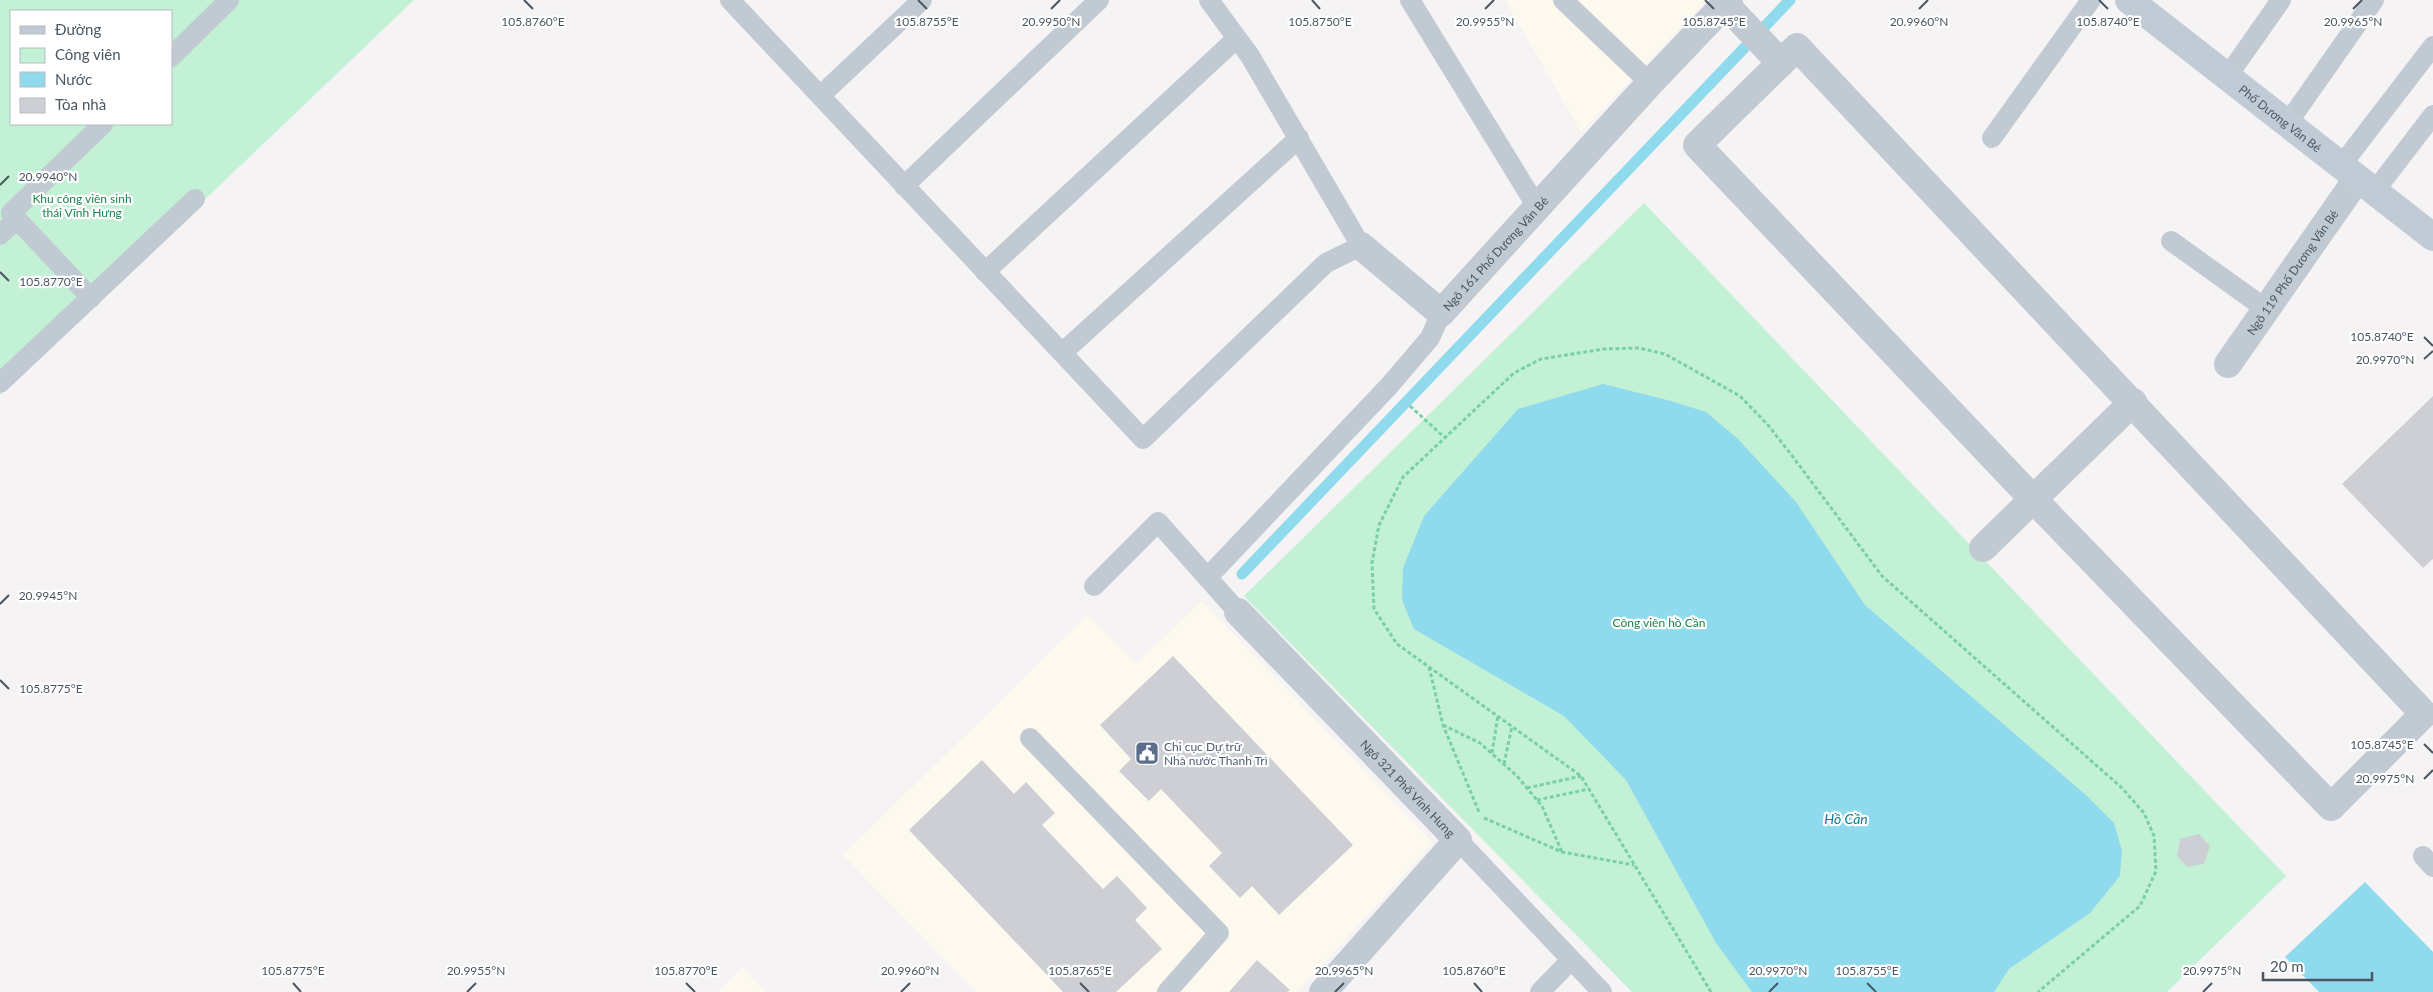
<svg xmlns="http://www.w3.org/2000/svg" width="2433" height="992" viewBox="0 0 2433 992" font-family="Lato,sans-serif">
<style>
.commercial{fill:#fdf9ef}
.green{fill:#c3f1d5;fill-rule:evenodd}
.water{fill:#90daee}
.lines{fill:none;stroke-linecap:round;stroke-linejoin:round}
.stream{stroke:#90daee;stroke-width:11}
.building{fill:#cdcfd5}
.path{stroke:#7ad0a6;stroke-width:3;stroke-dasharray:4 2.5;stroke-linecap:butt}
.lane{stroke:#c1cad2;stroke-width:20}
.street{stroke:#c1cad2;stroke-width:28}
.secondary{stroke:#c1cbd6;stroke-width:28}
.ticks{fill:none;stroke:#4a5661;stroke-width:2}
.labels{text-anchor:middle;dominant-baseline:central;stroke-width:4.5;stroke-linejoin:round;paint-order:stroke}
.street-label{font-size:12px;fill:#4a5661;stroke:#fff}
.park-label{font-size:12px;fill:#17864f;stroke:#fff}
.service-label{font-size:12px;fill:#4e5e75;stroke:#fff;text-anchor:start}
.water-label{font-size:14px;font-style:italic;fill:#0c7c9b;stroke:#fff}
.ticks-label{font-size:12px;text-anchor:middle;fill:#4a5661;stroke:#fff;stroke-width:4.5;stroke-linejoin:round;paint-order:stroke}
</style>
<rect width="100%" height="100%" fill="#f5f3f3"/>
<!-- commercial -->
<path class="commercial" d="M1505,0H1707L1581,132Z
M1202,601L1433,843L1297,992H976L843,855L1088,615L1136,664Z
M742,967L766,992H717Z"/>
<!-- green -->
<path class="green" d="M0,0H414L0,395ZM11,11H171V124H11Z
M1644,203L2286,876L2167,992H1632L1244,596Z"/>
<!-- water -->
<path class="water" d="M1603,384L1671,401L1706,412L1738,439L1796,502L1865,605L2087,796L2114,823L2122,851L2120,876L2090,913L2009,969L1994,992H1752L1716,943L1626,780L1564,716L1414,629L1402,600L1403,568L1424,516L1518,409Z
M2365,882L2433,952V992H2319L2285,957Z"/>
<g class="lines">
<!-- stream -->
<path class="stream" d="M1242,574L1790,0"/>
</g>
<!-- building -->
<path class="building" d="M2433,396V559L2423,568L2342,484Z
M1173,656L1353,845L1279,915L1252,886L1240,898L1209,866L1222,853L1161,789L1149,801L1119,771L1131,759L1100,725Z
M982,760L1014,794L1026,782L1055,813L1042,825L1103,889L1117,876L1147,908L1135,920L1162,949L1116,992H1063L909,830Z
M2199,834L2210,846L2204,864L2187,867L2177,856L2180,839Z
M1257,960L1290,990L1287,992H1229Z"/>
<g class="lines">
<!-- path -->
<path class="path" d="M1410,406L1444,437
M1429,667L1443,725L1479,812
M1443,725L1480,743L1517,776L1542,806L1562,852
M1492,753L1498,715
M1504,764L1512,726
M1527,788L1581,776
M1537,800L1589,789
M1484,818L1562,852L1634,865
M1711,992L1581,776L1397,644L1374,609L1372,563L1379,525L1403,477L1514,373L1541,359L1604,349L1639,348L1665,354L1740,396L1768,425L1793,457L1882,576L2122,788L2144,813L2154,836L2156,871L2140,906L2038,992"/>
<!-- lane -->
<path class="lane" d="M730,0L1143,439L1326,263L1361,246L1250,56L1209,0
M1410,0L1537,207
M1563,0L1650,83
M171,57L229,0
M2227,77L2281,0
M820,96L922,0
M2287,124L2374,0
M1992,138L2091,0
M2340,167L2433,46
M904,186L1099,0
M2374,192L2433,115
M0,235L17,219
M2171,241L2266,309
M985,272L1237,38
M91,298L11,213L103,124
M1062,353L1299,138
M0,383L195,199
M1207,578L1389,386L1430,338L1441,313
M1094,586L1158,522L1238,612
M1030,738L1219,933L1167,992
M1458,840L1602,992
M2423,856L2433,867
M1540,992L1571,960"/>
<!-- street -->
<g class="street">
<path d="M1725,4L1781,63"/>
<path d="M1797,47L2424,714L2331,807L2033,499L1697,145Z"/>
<path id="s1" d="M1361,246L1441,313L1650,83L1729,0"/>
<path id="s2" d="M2228,364L2357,179"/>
<path d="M1983,548L2133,402"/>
<path id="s3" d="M1238,612L1458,840L1323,992"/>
</g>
<!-- secondary -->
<path class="secondary" id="s4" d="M2129,0L2433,237"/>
</g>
<!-- ticks -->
<path class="ticks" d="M524,0L533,9M918,0L927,9M1312,0L1320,9M1705,0L1714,9M2099,0L2108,9M1051,9L1060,0M1485,9L1494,0M1919,9L1928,0M2353,9L2362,0M0,185L9,176M0,272L9,281M2424,337L2433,346M2424,359L2433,351M0,604L9,595M0,680L9,689M2424,744L2433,753M2424,779L2433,770M293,983L301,992M686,983L695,992M1080,983L1089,992M1474,983L1482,992M1867,983L1876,992M467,992L476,983M901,992L910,983M1335,992L1344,983M1769,992L1778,983M2203,992L2212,983"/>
<!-- icons -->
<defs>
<g id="civic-square" transform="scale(1.25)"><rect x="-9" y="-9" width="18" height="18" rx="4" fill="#5c6f8a" stroke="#fff"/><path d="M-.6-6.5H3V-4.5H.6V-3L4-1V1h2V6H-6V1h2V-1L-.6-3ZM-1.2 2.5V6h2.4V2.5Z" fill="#fff"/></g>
</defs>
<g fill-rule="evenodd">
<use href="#civic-square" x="1147" y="753"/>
</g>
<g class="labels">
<!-- street labels -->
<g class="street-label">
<text stroke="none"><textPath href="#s4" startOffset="192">Phố Dương Văn Bé</textPath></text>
<text stroke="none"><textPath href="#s1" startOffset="185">Ngõ 161 Phố Dương Văn Bé</textPath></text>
<text stroke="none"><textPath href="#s2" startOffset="112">Ngõ 119 Phố Dương Văn Bé</textPath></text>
<text stroke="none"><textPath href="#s3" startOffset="245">Ngõ 321 Phố Vĩnh Hưng</textPath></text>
</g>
<!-- park labels -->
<g class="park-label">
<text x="82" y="198">Khu công viên sinh<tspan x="82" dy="14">thái Vĩnh Hưng</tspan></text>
<text x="1659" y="622">Công viên hồ Cần</text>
</g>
<!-- service labels -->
<g class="service-label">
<text x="1164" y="746">Chi cục Dự trữ<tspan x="1164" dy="14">Nhà nước Thanh Trì</tspan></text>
</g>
<!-- water labels -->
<g class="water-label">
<text x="1846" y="818">Hồ Cần</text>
</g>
</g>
<g class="ticks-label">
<text x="1051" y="26">20.9950°N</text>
<text x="1485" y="26">20.9955°N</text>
<text x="1919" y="26">20.9960°N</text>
<text x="2353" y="26">20.9965°N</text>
<text x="533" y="26">105.8760°E</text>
<text x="927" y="26">105.8755°E</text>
<text x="1320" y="26">105.8750°E</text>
<text x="1714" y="26">105.8745°E</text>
<text x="2108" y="26">105.8740°E</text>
<text x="48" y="181">20.9940°N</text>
<text x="51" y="286">105.8770°E</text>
<text x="2382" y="341">105.8740°E</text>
<text x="2385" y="364">20.9970°N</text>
<text x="48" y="600">20.9945°N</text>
<text x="51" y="693">105.8775°E</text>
<text x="2382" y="749">105.8745°E</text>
<text x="2385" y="783">20.9975°N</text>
<text x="293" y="975">105.8775°E</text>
<text x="686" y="975">105.8770°E</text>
<text x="1080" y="975">105.8765°E</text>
<text x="1474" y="975">105.8760°E</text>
<text x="1867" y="975">105.8755°E</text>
<text x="476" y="975">20.9955°N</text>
<text x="910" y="975">20.9960°N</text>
<text x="1344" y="975">20.9965°N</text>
<text x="1778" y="975">20.9970°N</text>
<text x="2212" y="975">20.9975°N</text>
</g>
<!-- legend -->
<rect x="10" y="10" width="162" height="115" fill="#ffffff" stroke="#b7bbc0"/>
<rect x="20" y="26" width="25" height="8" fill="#c1cbd6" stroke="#b7bbc0"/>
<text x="55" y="35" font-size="15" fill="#4a5661">Đường</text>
<rect x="20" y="48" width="25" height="15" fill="#c3f1d5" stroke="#b7bbc0"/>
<text x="55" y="60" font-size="15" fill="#4a5661">Công viên</text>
<rect x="20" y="72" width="25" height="15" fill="#90daee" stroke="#b7bbc0"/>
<text x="55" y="85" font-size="15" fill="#4a5661">Nước</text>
<rect x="20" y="98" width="25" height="15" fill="#cdcfd5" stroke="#b7bbc0"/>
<text x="55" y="110" font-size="15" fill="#4a5661">Tòa nhà</text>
<!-- scale -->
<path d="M2263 972v8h109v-8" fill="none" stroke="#4a5661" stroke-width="2.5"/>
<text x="2270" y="972" font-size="15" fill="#4a5661" stroke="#ffffff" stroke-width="4" paint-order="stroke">20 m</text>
</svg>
